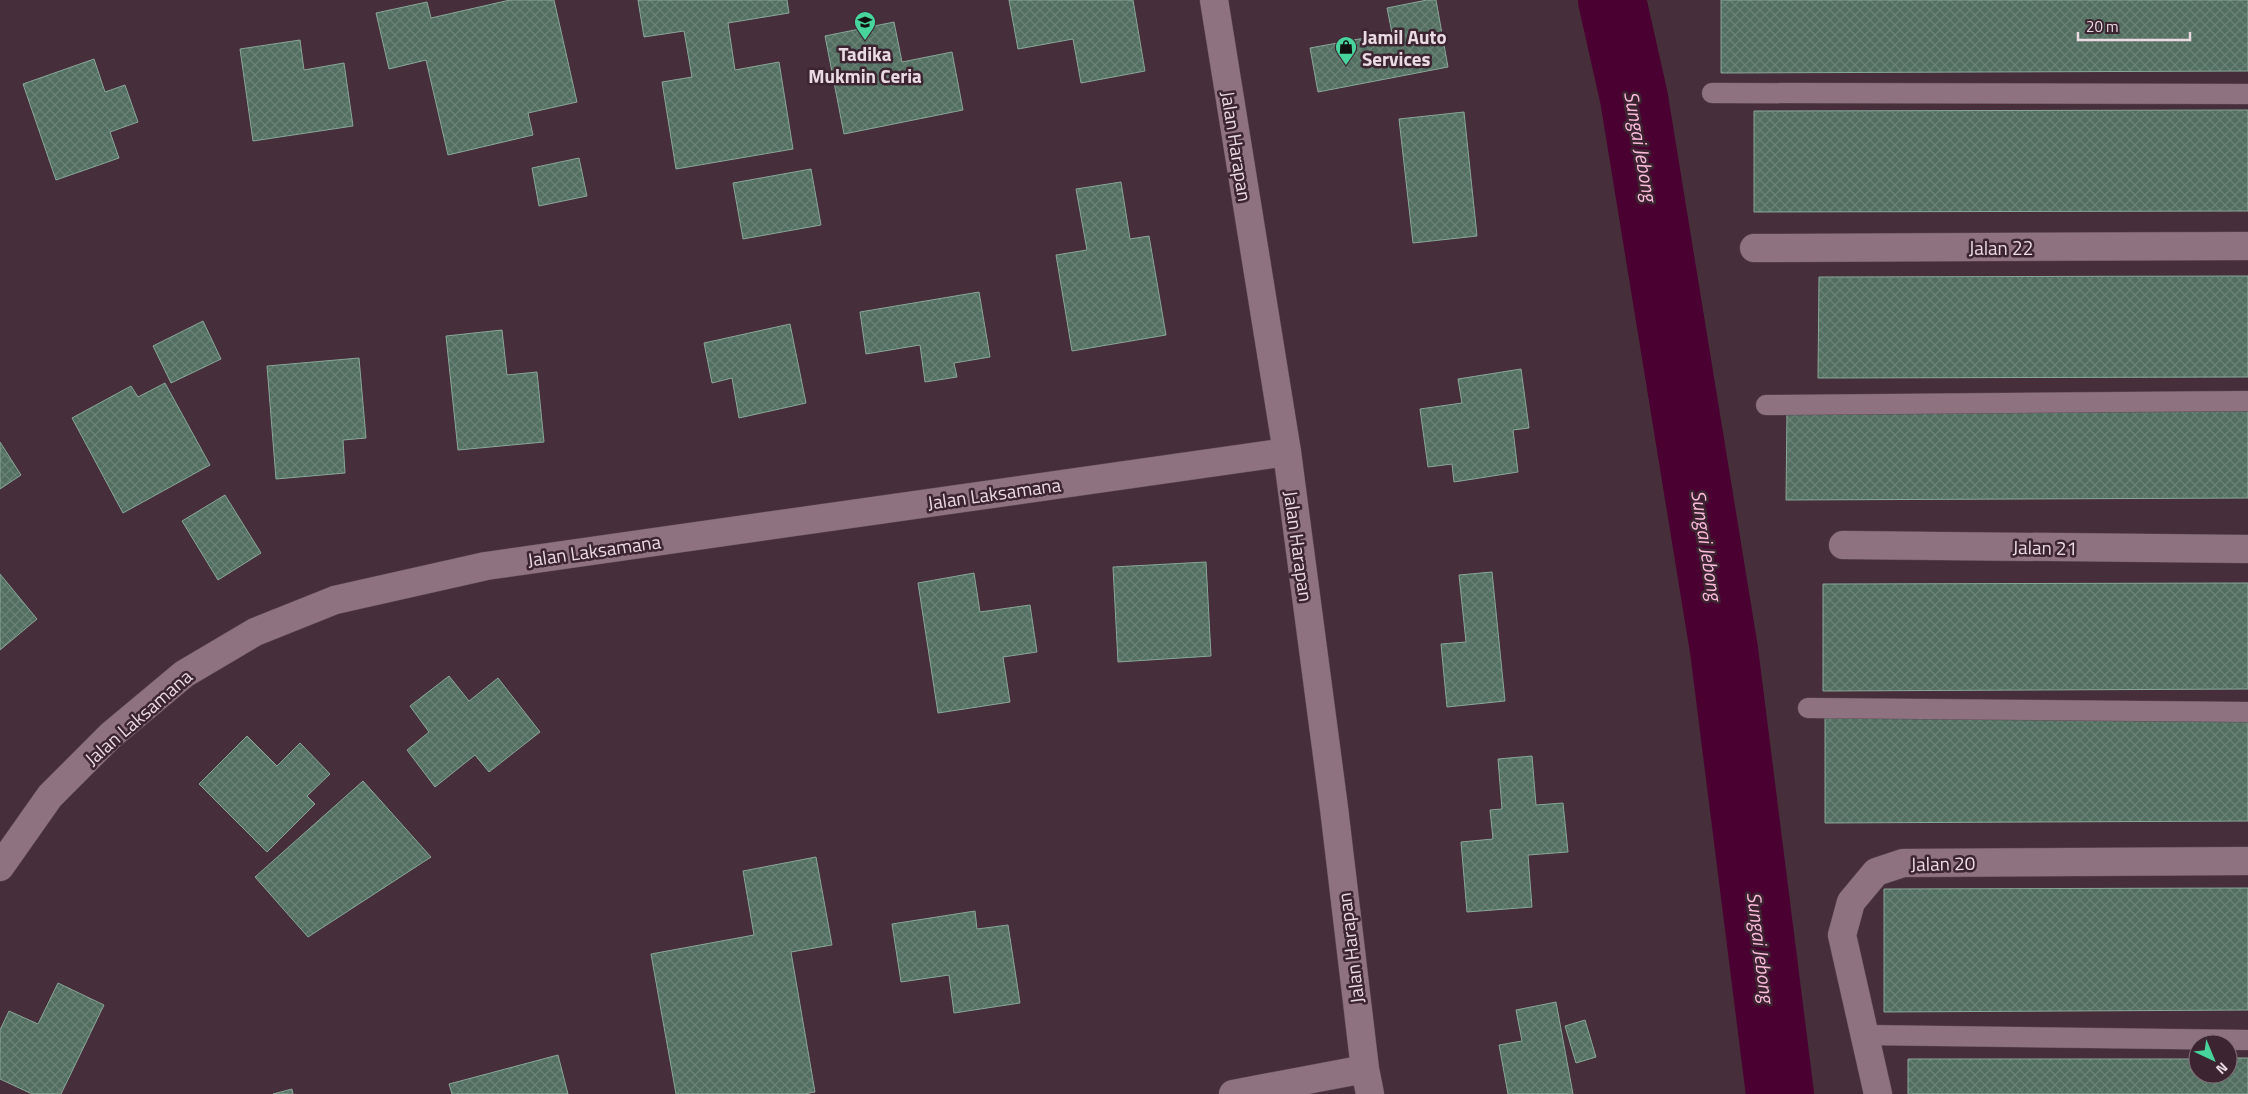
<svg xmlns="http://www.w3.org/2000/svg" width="2248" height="1094" viewBox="0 0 2248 1094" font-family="'Titillium Web',sans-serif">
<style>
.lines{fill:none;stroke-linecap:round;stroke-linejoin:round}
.river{stroke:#4a0031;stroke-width:68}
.building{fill:url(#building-cross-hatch);stroke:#88a798}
.lane-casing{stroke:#614d58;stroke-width:21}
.street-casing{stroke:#614d58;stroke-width:29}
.lane{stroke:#8e7280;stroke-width:20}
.street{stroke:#8e7280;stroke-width:28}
.labels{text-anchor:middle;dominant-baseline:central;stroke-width:5;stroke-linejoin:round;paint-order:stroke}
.poi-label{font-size:19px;font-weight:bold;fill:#eadae2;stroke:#3c2531;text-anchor:start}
.street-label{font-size:19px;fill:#eadae2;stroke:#3c2531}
.water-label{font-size:20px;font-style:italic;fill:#fdbbdd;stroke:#3c2531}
</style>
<defs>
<pattern id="building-cross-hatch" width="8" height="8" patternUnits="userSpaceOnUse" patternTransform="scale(1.25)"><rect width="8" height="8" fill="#526f61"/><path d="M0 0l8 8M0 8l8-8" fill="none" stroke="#6b8377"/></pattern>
</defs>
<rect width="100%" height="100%" fill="#472e3b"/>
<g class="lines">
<!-- river -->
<path class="river" d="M1612,0L1634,98L1724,650L1780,1094"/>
</g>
<!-- building -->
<path class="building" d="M510,0H554L577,102L528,113L533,135L448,155L426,60L389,69L376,13L427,2L431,18Z
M638,0H787L789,13L728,23L735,70L779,62L793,149L676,169L662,82L692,77L684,31L644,37Z
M1009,0H1133L1145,71L1081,83L1073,39L1018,49Z
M1427,0H1436L1448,67L1318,92L1310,48L1392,33L1387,8Z
M1721,0H2248V71L1721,73Z
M894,22L902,62L952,52L963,110L844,134L825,36Z
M300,40L304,70L344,63L353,126L253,141L240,49Z
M94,59L105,92L125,85L138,122L110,132L119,158L56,180L23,84Z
M2248,110V211L1754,212V111Z
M1464,112L1477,236L1413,243L1399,119Z
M579,158L587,196L539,206L532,168Z
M811,169L821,225L743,239L733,183Z
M1121,182L1130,239L1149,236L1166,335L1072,351L1056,255L1087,250L1076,189Z
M2248,276V377L1818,378L1819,277Z
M979,292L990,357L954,363L957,377L925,382L920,345L866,354L860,312Z
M203,321L221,359L171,383L153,346Z
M790,324L806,403L739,418L732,378L712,383L704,343Z
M502,330L507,375L537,372L544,442L458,450L446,336Z
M359,358L366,438L343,440L345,473L276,479L267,366Z
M1521,369L1529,428L1513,430L1518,472L1454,482L1452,464L1428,467L1420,409L1462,403L1458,379Z
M165,383L210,465L123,513L72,418L131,386L138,397Z
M2248,409V498L1786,500L1787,410Z
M0,442L21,475L0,489Z
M225,495L261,553L218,580L182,521Z
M1206,562L1211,656L1118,662L1113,567Z
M1492,572L1505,701L1447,707L1441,644L1466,642L1459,575Z
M974,573L980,612L1030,605L1037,652L1003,657L1010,702L938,713L918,583Z
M0,574L37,619L0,650Z
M2248,583V689L1823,691V584Z
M449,676L469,701L498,678L540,732L489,772L475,755L435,787L407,750L429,732L410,706Z
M2248,717V821L1825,823V718Z
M247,736L277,766L300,743L330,774L307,796L315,804L267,852L199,784Z
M1532,756L1536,805L1563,803L1568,852L1528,855L1532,907L1467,912L1461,842L1493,839L1490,810L1502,809L1498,759Z
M363,781L431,857L308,937L255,877Z
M816,857L832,945L791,952L815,1092L804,1094H676L651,954L754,935L743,871Z
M2248,888V1010L1884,1012V889Z
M975,911L977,929L1008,925L1020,1003L954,1013L949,975L901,982L892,924Z
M58,983L104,1005L61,1094H32L0,1079V1030L9,1011L38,1024Z
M1556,1002L1573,1094H1508L1499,1045L1522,1041L1516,1010Z
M1585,1020L1596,1057L1576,1063L1565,1026Z
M558,1055L568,1094H452L449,1084Z
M2228,1058H2248V1094H1908V1059H2198V1074H2228Z
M292,1089L293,1094H273Z"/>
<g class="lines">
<!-- lane casing -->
<g class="lane-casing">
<path id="lane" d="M1712,93L2248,94
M1766,405L2248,401
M1808,708L2248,712
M1865,1035L2248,1040"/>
</g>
<!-- street casing -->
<g class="street-casing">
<path id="street" d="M1214,0L1287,452L1334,808L1365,1069L1370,1094
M1754,248L2248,246
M1843,545L2248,549
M0,867L50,796L111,735L184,674L255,632L335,600L486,566L1287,452
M1233,1094L1365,1069
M1878,1094L1842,935L1851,902L1876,872L1903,863L2248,861"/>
</g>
<!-- lane -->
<use href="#lane" class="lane"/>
<!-- street -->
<use href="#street" class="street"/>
</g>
<!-- icons -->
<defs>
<g id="school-pin" transform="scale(1.125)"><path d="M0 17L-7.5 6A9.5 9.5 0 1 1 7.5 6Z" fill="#47d49d" stroke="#3c2531"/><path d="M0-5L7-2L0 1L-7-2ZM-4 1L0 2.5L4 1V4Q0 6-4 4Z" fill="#111"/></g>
<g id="shop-pin" transform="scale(1.125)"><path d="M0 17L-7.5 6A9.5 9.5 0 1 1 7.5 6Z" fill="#47d49d" stroke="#3c2531"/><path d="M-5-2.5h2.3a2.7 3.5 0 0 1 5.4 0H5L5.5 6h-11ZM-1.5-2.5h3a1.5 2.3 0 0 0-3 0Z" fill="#111"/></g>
</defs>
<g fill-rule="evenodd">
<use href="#school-pin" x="865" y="22"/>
<use href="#shop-pin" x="1346" y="47"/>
</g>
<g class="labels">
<!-- poi labels -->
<g class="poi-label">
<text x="1362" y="36">Jamil Auto<tspan x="1362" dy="22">Services</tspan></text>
<text x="865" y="53" text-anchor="middle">Tadika<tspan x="865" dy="22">Mukmin Ceria</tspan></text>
</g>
<!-- street labels -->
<g class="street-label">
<text transform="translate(1237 146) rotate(81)">Jalan Harapan</text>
<text x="2001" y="247">Jalan 22</text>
<text transform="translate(994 493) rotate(-8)">Jalan Laksamana</text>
<text transform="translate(1299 546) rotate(82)">Jalan Harapan</text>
<text transform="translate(2045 547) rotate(1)">Jalan 21</text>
<text transform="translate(594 550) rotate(-8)">Jalan Laksamana</text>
<text transform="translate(138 717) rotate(-41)">Jalan Laksamana</text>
<text transform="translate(1943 863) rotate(-1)">Jalan 20</text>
<text transform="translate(1350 948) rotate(-97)">Jalan Harapan</text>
</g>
<!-- water labels -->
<g class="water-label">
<text transform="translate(1641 146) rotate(80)">Sungai Jebong</text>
<text transform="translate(1707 545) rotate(81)">Sungai Jebong</text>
<text transform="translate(1761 947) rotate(83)">Sungai Jebong</text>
</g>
</g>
<!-- north arrow -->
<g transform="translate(2213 1059) rotate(136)"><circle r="24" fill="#3c2531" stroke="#826d78"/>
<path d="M0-4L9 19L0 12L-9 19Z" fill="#47d49d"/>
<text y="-8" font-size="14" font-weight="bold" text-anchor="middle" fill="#eadae2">N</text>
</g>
<!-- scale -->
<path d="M2078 32v8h112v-8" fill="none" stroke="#eadae2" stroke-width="2.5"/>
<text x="2086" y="32" font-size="15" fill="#eadae2" stroke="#3c2531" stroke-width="4" paint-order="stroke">20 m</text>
</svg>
